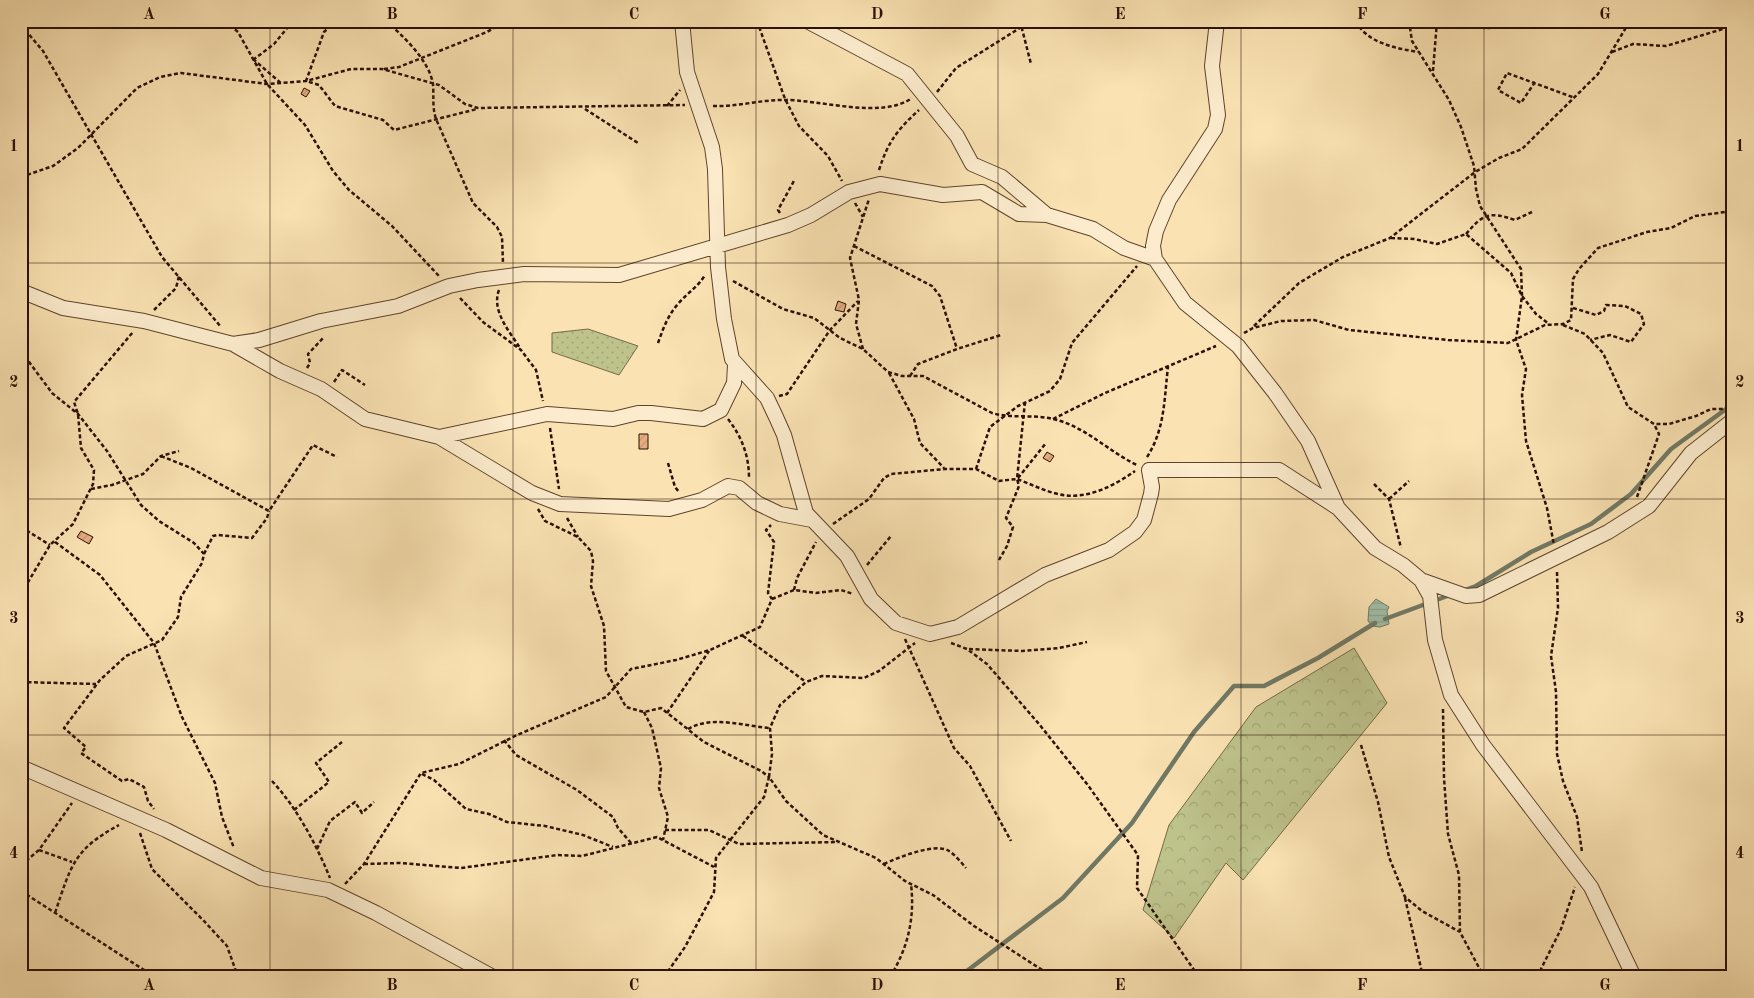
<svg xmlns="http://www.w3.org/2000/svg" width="1754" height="998" viewBox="0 0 1754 998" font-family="'Old Standard TT',serif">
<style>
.grass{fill:url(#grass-dots);stroke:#746a46}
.forest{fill:url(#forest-crowns);stroke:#746a46}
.water{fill:url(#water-rules);stroke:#707965}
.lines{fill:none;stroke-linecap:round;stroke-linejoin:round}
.stream{stroke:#707965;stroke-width:4.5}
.building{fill:url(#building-hatch);stroke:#2a1000}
.street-casing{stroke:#5e442c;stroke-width:16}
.path{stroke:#2a1000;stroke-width:2.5;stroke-dasharray:4 2.5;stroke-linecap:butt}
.street{stroke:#fceccd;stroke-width:14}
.grid{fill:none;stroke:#2a1000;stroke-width:1;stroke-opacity:0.55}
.neatline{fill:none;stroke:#2a1000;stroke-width:2}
.grid-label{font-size:16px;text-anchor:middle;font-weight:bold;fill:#2a1000}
</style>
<defs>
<pattern id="grass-dots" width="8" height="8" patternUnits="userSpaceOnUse" patternTransform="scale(1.25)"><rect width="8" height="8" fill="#bec38c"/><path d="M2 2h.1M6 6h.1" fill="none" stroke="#a3a677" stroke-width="1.8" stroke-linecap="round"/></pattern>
<pattern id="forest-crowns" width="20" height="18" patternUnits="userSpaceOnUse" patternTransform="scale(1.25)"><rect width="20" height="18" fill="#bec38c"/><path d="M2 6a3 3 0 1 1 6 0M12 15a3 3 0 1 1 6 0" fill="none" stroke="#a3a677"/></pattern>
<pattern id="water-rules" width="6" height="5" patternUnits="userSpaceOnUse" patternTransform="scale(1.25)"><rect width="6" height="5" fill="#9fbfa8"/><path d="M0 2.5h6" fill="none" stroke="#89a38f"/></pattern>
<pattern id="building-hatch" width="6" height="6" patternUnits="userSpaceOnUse" patternTransform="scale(1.25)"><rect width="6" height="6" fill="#e7ad82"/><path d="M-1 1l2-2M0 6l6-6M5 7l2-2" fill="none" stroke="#c6946e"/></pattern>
</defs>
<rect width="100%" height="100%" fill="#fae2b2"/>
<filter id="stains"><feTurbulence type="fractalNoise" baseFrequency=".004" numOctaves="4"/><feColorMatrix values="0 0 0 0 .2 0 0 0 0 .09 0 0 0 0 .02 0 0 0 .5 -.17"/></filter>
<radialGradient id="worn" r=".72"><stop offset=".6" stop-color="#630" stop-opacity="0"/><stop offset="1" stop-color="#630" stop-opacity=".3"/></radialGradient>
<!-- grass -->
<path class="grass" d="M588,329L638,346L619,375L552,352V333Z"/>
<!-- forest -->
<path class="forest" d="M1354,648L1387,703L1243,880L1226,863L1174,938L1143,910L1169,825L1256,707Z"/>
<!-- water -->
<path class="water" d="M1376,599L1389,607L1387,611L1389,624L1380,627L1372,626L1368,621L1369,607Z"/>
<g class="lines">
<!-- stream -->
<path class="stream" d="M1462,591L1476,586L1531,552L1591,524L1631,494L1671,449L1733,404
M1385,619L1450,595
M959,977L1063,898L1132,823L1194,732L1234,686H1264L1318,658L1375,623"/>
</g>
<!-- building -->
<path class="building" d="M304,88L310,91L306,97L301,94Z
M838,301L846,304L844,312L835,310Z
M639,434H648V449H639Z
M1047,452L1054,456L1050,462L1043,458Z
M81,531L93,537L89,544L77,537Z"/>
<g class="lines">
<!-- street casing -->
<g class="street-casing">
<path id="street" d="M682,21L687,72L712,147L715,169L718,267L724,319L732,359L767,398L776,417L784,435L806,513L847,556L871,599L896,623L930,634L958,627L1045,575L1109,550L1135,532L1144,520L1151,494L1152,487L1149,470H1279L1338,508
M807,21L907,74L957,136L972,164L1002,177L1047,215L1093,229L1124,248L1155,259
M1217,21L1212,66L1218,115L1215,129L1169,200L1156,231L1153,246L1155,259L1185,303L1238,346L1275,393L1308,441L1338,508L1375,548L1403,565L1421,580L1430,596L1435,640L1451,695L1483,745L1591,887L1634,977
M21,291L63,308L144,321L233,344L280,371L321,389L365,419L439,437L532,493L560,504L669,509L702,500L728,486L739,488L757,503L780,514L812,520
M233,344L259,340L321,321L398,306L449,286L478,280L524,274L619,275L788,225L811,215L849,192L880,184L943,195L982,192L1019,214L1047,215
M439,437L547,414L613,419L638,413H651L703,419L721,410L734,383L735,365
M1421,580L1466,596L1479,595L1608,532L1649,506L1691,453L1733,420
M21,767L166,830L261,878L328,890L376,913L493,977"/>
</g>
<!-- path -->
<path class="path" d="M225,21L238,32L267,84L305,125L333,171L349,190L392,226L439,276
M336,21L324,32L306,81L319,85L335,106L383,120L394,130L477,109
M386,21C403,36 429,60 433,84C434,96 432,107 436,119L473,203L497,227L502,237L503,263
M757,21L785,99L799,126L828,156L842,181
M1020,21L1031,64
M1356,21C1366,43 1398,49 1419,52
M1409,21L1412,41L1449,100L1461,127L1474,166L1476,189L1480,206L1521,269L1522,296L1516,340L1526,369L1522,395L1526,441L1547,508L1554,545
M1456,21L1484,28L1517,27
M21,25L43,51L162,257L221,327
M1612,52L1633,44L1666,46L1733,26
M253,59L282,84
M253,60L274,44L293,21
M384,69L399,67L487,32L506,21
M1433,71L1437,21
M1535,82L1521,103L1498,90L1507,73L1575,98
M937,92L956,68L1031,21
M667,106L680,90
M713,106C736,107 759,100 782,100C819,99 881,120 912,98
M585,109L638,143
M879,170C888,142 897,130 919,110
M21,177L53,166L78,148L137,88L160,77L181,73L267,84L306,81L351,69H382L439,85L465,104L478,108L685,105
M855,203L863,217
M780,213L778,210L795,179
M1466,234C1483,214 1489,211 1515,220L1532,212
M1391,238L1414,239L1437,244L1466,234L1511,273L1522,296L1536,314L1549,324
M854,246L932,286L940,296L957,349
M733,281L783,309L814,318L840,338L863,349L888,372L902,376H923L992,413C1012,419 1033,414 1053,419C1085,426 1109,452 1137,465
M499,290C491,311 510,332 520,348
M460,298L483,322L521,350L536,370L543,401
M1573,308L1596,315L1604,311L1606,305L1625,306L1641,314L1644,324L1631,342L1610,335L1590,340
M154,310L176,288L179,276
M1563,325L1585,334L1603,353L1628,407L1654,424H1669L1696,416L1711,409H1726
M1254,326L1299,283L1343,257L1390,238L1475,172L1499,158L1522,149L1598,74L1630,21
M1244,333L1253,328L1281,321L1314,320L1349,330L1448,340L1508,343L1545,325L1563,324L1571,320L1573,279L1579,269L1598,248L1647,232L1671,228L1695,216L1733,211
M658,343C663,329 668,315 678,304C687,293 698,287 705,275
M863,349L856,324L859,300L850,258L869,199
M21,351L52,393L78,414L107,451L141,505L159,521L194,543L204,554L202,563L181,597L178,617L162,640L126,656L100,680L64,728L86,747L81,753L122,781L129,779L144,787L148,801L154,809
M307,368L310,363L308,354L324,337
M889,373L914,419L920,443L944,468
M910,376L918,364L957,349L1001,335
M334,382L342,370L365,385
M779,396L787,394L830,330L858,301
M1025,402L1017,479C1031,484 1044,491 1058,494C1085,501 1114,486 1135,471
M728,419C742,437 749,456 749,478
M1053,419L1105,393L1216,346
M550,428L559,489
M161,456L191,468L269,511L313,445L337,457
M1147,457C1165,429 1164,400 1168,367
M668,463L675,487L679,492
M976,469L990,427L1018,406L1050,391L1060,379L1072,343L1137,266
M1018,478L1046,443
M1374,484L1389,499L1401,548
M91,489L112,485L143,474L161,456L179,451
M1637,497L1659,434L1654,424
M1389,499L1409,481
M538,509L545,521L578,537L591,551L593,561L591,586L604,626L606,671L626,707L644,712L661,708L704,742L761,771L769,777
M567,518L578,537
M833,524L869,499L884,478L891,474L945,469H976L999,481L1017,479L1019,486L1006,518L1013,527L1007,546L999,560
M21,527L50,545
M55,542L100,575L154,643L182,717L215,783L222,817L234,848
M204,554L213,536L218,535L252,538L267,518L269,511
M867,565L891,536
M1557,572L1558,608L1551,656L1556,692L1557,754L1563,781L1577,817L1582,852
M794,590L797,578L816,542
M21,594L50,545L73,524L93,484L94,470L81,448L78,414L74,402L133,332
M772,599L794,590L816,593L841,590L853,594
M743,636L806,682
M905,639L954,748L970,766L1011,841
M951,643L967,649L987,664L1039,724L1087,784L1138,855L1137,888L1199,977
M969,649L1022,651L1059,648L1087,642
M21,682L96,684
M1443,709L1444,778L1448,834L1459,875L1460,932L1484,977
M644,712L652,728L661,768L659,788L668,817L663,840
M667,713L709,651
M688,729C712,715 743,726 770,728
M504,740L516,755L577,790L613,817L618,828L632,844
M1361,745L1378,802L1389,857L1405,897L1422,911L1460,932
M422,774L434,780L466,809L489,814L507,822L545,826L583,835L613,847
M769,777L772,754L770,728L780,705L806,682L822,676L864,678L879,671L915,643
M272,781C297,808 316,844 330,878
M294,810L329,782L316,763L342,742
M665,830H709L739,844L838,842
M140,833L152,869L204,921L227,946L238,977
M317,849L330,821L355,802L362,813L374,802
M39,850L72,862
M364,864L400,863L461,868L558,855L582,856L657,837L714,867
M884,864C897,858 936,842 949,851C955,855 961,862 966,868
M21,865L39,850L72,803
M345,884L364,864L421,773L459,764L517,735L606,697L631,669L676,660L710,650L760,627L772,599L768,593L774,542L766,530L771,525
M21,891L155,977
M1405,898L1423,977
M55,913C71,866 73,850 119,825
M664,977L685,947L714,892L716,858L764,797L769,777L786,801L823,835L876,858L905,881L933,895L974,926L1053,977
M890,977C908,948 915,918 911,884
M1537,977L1561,929L1575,887"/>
<!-- street -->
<use href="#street" class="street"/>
</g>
<!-- grid -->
<path class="grid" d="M270,21V977M513,21V977M756,21V977M998,21V977M1241,21V977M1484,21V977M21,263H1733M21,499H1733M21,735H1733"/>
<!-- margin -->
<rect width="1754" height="998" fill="none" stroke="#fae2b2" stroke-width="55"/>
<rect x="28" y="28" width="1698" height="942" class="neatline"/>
<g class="grid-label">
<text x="149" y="19">A</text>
<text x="392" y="19">B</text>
<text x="634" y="19">C</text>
<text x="877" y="19">D</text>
<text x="1120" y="19">E</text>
<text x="1362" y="19">F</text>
<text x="1605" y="19">G</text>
<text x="14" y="151">1</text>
<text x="1740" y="151">1</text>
<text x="14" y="387">2</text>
<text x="1740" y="387">2</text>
<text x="14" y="623">3</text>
<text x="1740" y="623">3</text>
<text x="14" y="858">4</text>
<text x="1740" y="858">4</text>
<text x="149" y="990">A</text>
<text x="392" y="990">B</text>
<text x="634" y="990">C</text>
<text x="877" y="990">D</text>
<text x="1120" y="990">E</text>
<text x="1362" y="990">F</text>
<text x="1605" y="990">G</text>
</g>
<rect width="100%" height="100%" filter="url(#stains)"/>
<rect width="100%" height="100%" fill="url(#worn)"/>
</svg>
